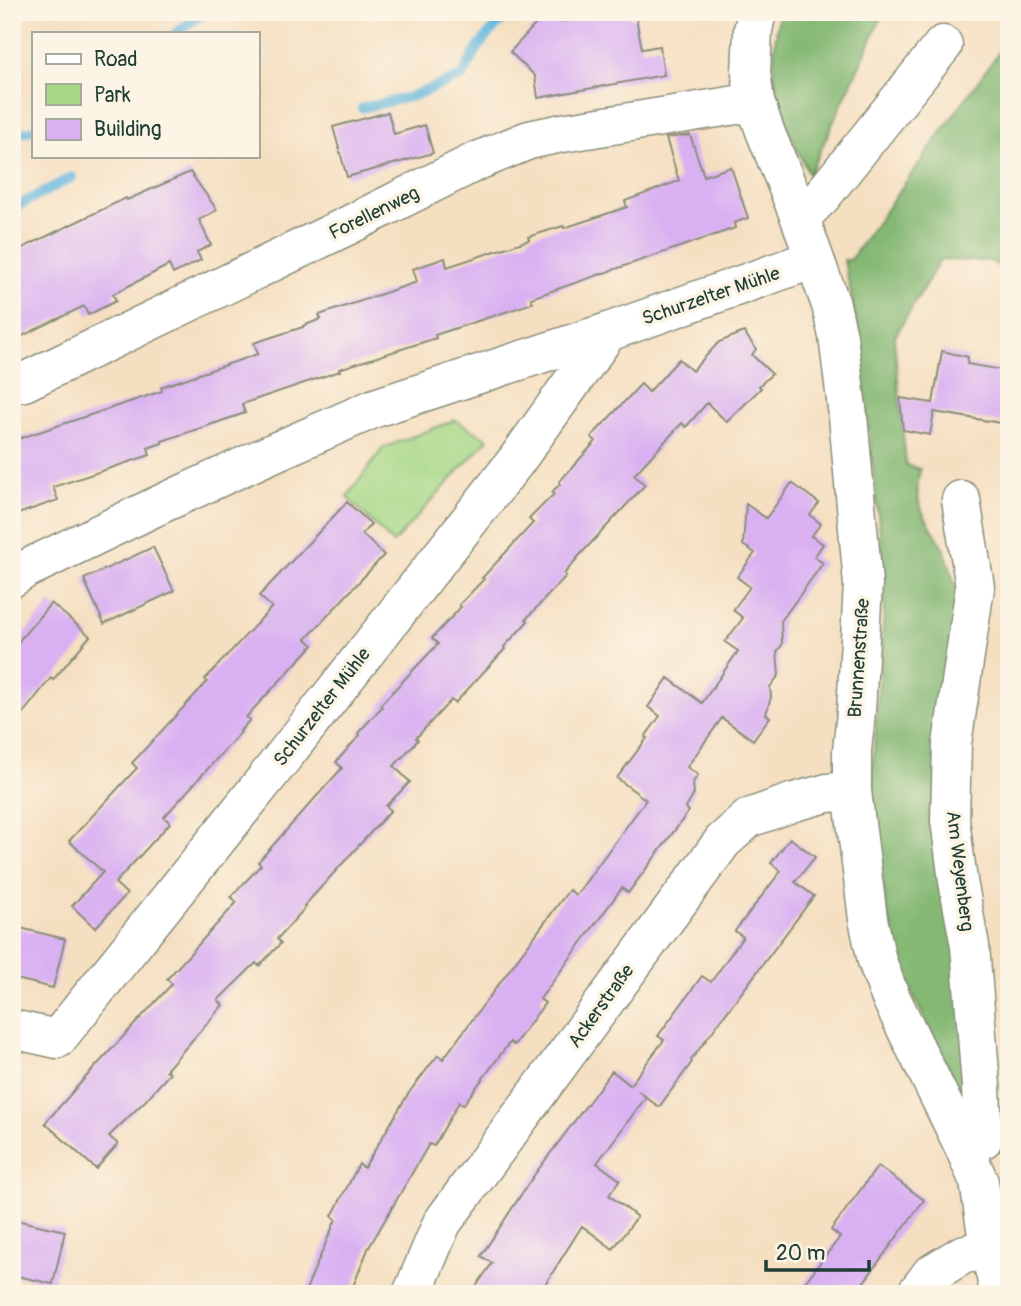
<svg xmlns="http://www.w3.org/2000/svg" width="1021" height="1306" viewBox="0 0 1021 1306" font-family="Pangolin,sans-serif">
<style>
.green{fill:#a6d886;stroke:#628a5d;stroke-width:2}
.forest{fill:#84b873;stroke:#527a54;stroke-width:2}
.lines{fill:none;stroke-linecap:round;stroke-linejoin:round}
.stream{stroke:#62b6de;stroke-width:10}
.building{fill:#d9b0f2}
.minor-casing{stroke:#8a8e7a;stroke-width:41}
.minor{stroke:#fff;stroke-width:38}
.labels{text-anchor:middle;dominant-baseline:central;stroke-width:7;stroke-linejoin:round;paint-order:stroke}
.street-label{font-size:19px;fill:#1f3d34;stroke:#fcf5e5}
</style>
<rect width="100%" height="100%" fill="#fcf5e5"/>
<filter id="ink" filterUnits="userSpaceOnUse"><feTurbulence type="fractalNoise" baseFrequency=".0143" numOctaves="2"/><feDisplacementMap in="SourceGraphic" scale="14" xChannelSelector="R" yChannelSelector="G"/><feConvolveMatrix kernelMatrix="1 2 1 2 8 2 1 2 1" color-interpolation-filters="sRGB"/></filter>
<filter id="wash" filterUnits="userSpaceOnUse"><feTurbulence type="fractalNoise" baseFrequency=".00686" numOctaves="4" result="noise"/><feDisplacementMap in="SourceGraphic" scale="28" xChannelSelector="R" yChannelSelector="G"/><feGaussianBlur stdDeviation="1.57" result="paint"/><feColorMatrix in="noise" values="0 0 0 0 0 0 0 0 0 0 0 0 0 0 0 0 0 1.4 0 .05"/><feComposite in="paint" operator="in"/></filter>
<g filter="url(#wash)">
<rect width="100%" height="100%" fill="#f5dfc1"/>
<!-- green -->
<path class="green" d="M455,420L488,439L393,543L347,497L383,448Z"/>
<!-- forest -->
<path class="forest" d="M780,12H884L809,175C800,154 788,132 781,110C771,79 773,43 780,12Z
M1009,38V272L990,261L940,260L894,338L906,465L920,469C910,513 932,519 946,555C951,568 954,583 958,597L968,1108L914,997L897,948L887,912L879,862L872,776L884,613V569L857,324L844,260H850Z"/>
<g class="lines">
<!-- stream -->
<path class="stream" d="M176,33L205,12
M362,108L410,97L463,76C476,47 488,32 512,12
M12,135L33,130
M12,209L72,177"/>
</g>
<g id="blocks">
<!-- building -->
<path class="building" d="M547,12L559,22L612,12H630L631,18H636L642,49L660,46L664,75L538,98L535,76L510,52Z
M388,112L394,134L425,125L433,153L347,177L333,127Z
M690,135L704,176L731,167L748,218L734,223L735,228L531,298L533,303L435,335L436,338L339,369L340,371L242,404L245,413L162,441V443L148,448L150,455L53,487L58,500L12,516V441L162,391L161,387L258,354L254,343L303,327V326L321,319L319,315L417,282L413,269L445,258L447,267L529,240L528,237L563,226L564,228L627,207L625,201L679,181L666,138Z
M190,172L217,210L199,220L211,245L197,252L201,260L173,274L169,265L113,294L116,301L88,315L84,306L12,341V253L126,198L127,200Z
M744,332L756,349L752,355L772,374L759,386L761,388L727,422L707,403L686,427L682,423L634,475L645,485L579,556L564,574L566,576L526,619L528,621L504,647L505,649L455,703L451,700L416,738L418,740L394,766L410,782L386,806L391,810L304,906L306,907L277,939L281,943L259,966L256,963L218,1000L223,1005L166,1070L170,1073L146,1100L109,1136L118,1144L96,1169L45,1123L84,1079L172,984L167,979L237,902L231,897L261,865L258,862L342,768L336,762L360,735L358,733L382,707L380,705L438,644L432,638L461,607L459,605L484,579L482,578L533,523L529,519L554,494L552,492L560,484L559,482L596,441L591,437L641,384L649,392L679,359L692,371L719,342Z
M942,351L968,357L967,364L1009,371V404L1004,403L1001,423L934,412L930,435L903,430L900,398L933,403Z
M792,483L819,503L810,515L821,524L811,536L823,544L814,557L823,563L781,621L782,645L777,652L779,675L770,687L771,697L766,714L770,717L753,740L722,718L687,767L698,775L693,782L694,794L686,808L689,811L628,893L622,888L540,999L545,1003L514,1045L510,1042L463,1105L459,1102L434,1146L429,1144L368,1249L350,1294H304L336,1219L332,1216L359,1164L364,1168L408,1094L438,1055L443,1059L569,890L576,895L646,800L617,778L647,738L645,737L660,716L648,707L668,678L702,703L738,651L725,642L743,618L733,610L750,587L737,577L755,553L743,545L746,504L766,518Z
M347,502L371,524L362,534L384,555L306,639L313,645L246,717L250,720L240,731L241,732L164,817L170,823L115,883L127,894L95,928L72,906L103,872L69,841L137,768L132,763L207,682L205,679L272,607L259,596Z
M153,547L174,591L104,624L84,579Z
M51,603L90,636L53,680L51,678L12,727V649Z
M790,838L815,857L795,882L814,896L691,1060L692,1062L659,1107L638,1091L646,1097L597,1163L620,1180L609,1195L637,1217L613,1249L582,1226L539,1294H471L492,1263L481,1256L532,1178L612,1071L630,1085L664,1040L658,1036L702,976L711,982L743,937L735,931L781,871L771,863Z
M12,926L65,939L53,988L12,978Z
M878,1166L924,1200L855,1294H796L840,1237L831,1230Z
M16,1220L65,1231L53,1284L12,1275V1239Z"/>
</g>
</g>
<g filter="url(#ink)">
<use href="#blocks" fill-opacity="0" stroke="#8a8e7a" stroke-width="2"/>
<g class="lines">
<!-- minor casing -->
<g class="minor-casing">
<path id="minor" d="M757,12L753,30L751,73L755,102L765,131L800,218L831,305L838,336L848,416L863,584L856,712L852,751V791L868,919L877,961L890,996L964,1147L979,1182L989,1248L1000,1294
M800,218L822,196L943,45
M12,384L24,382L351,224L475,162L529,140L562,133L755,102
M961,500L975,587L952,744L950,820L958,881L970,946L981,1086L983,1139L964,1147
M12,578L24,570L159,505L277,451L375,408L608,332L814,259
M12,1029L57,1039L280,761L516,461L608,332
M412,1294L442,1223L723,841L749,818L794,802L827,793L852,791
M916,1294L931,1274L962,1255L989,1248"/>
</g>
<!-- minor -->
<use href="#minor" class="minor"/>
</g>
</g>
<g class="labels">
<!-- street labels -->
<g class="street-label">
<text transform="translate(374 213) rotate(-26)">Forellenweg</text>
<text transform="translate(711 296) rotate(-19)">Schurzelter Mühle</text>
<text transform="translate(859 658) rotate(-86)">Brunnenstraße</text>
<text transform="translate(322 707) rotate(-52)">Schurzelter Mühle</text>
<text transform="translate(960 871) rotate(83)">Am Weyenberg</text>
<text transform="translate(601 1006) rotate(-54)">Ackerstraße</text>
</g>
</g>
<!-- margin -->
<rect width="1021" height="1306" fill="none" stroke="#fcf5e5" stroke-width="42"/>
<!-- legend -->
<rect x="32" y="32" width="228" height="126" fill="#fcf5e5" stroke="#a4ab9e" stroke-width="2"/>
<rect x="46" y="54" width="35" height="10" fill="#ffffff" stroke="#a4ab9e" stroke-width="2"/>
<text x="94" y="66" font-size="21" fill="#1f3d34">Road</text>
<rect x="46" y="84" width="35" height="21" fill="#a6d886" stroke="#a4ab9e" stroke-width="2"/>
<text x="94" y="102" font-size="21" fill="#1f3d34">Park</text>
<rect x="46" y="119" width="35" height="21" fill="#d9b0f2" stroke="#a4ab9e" stroke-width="2"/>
<text x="94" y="136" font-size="21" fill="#1f3d34">Building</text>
<!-- scale -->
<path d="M766 1260v10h103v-10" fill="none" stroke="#1f3d34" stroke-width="3.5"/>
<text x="776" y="1260" font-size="21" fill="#1f3d34" stroke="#fcf5e5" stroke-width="5" paint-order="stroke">20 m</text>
</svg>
